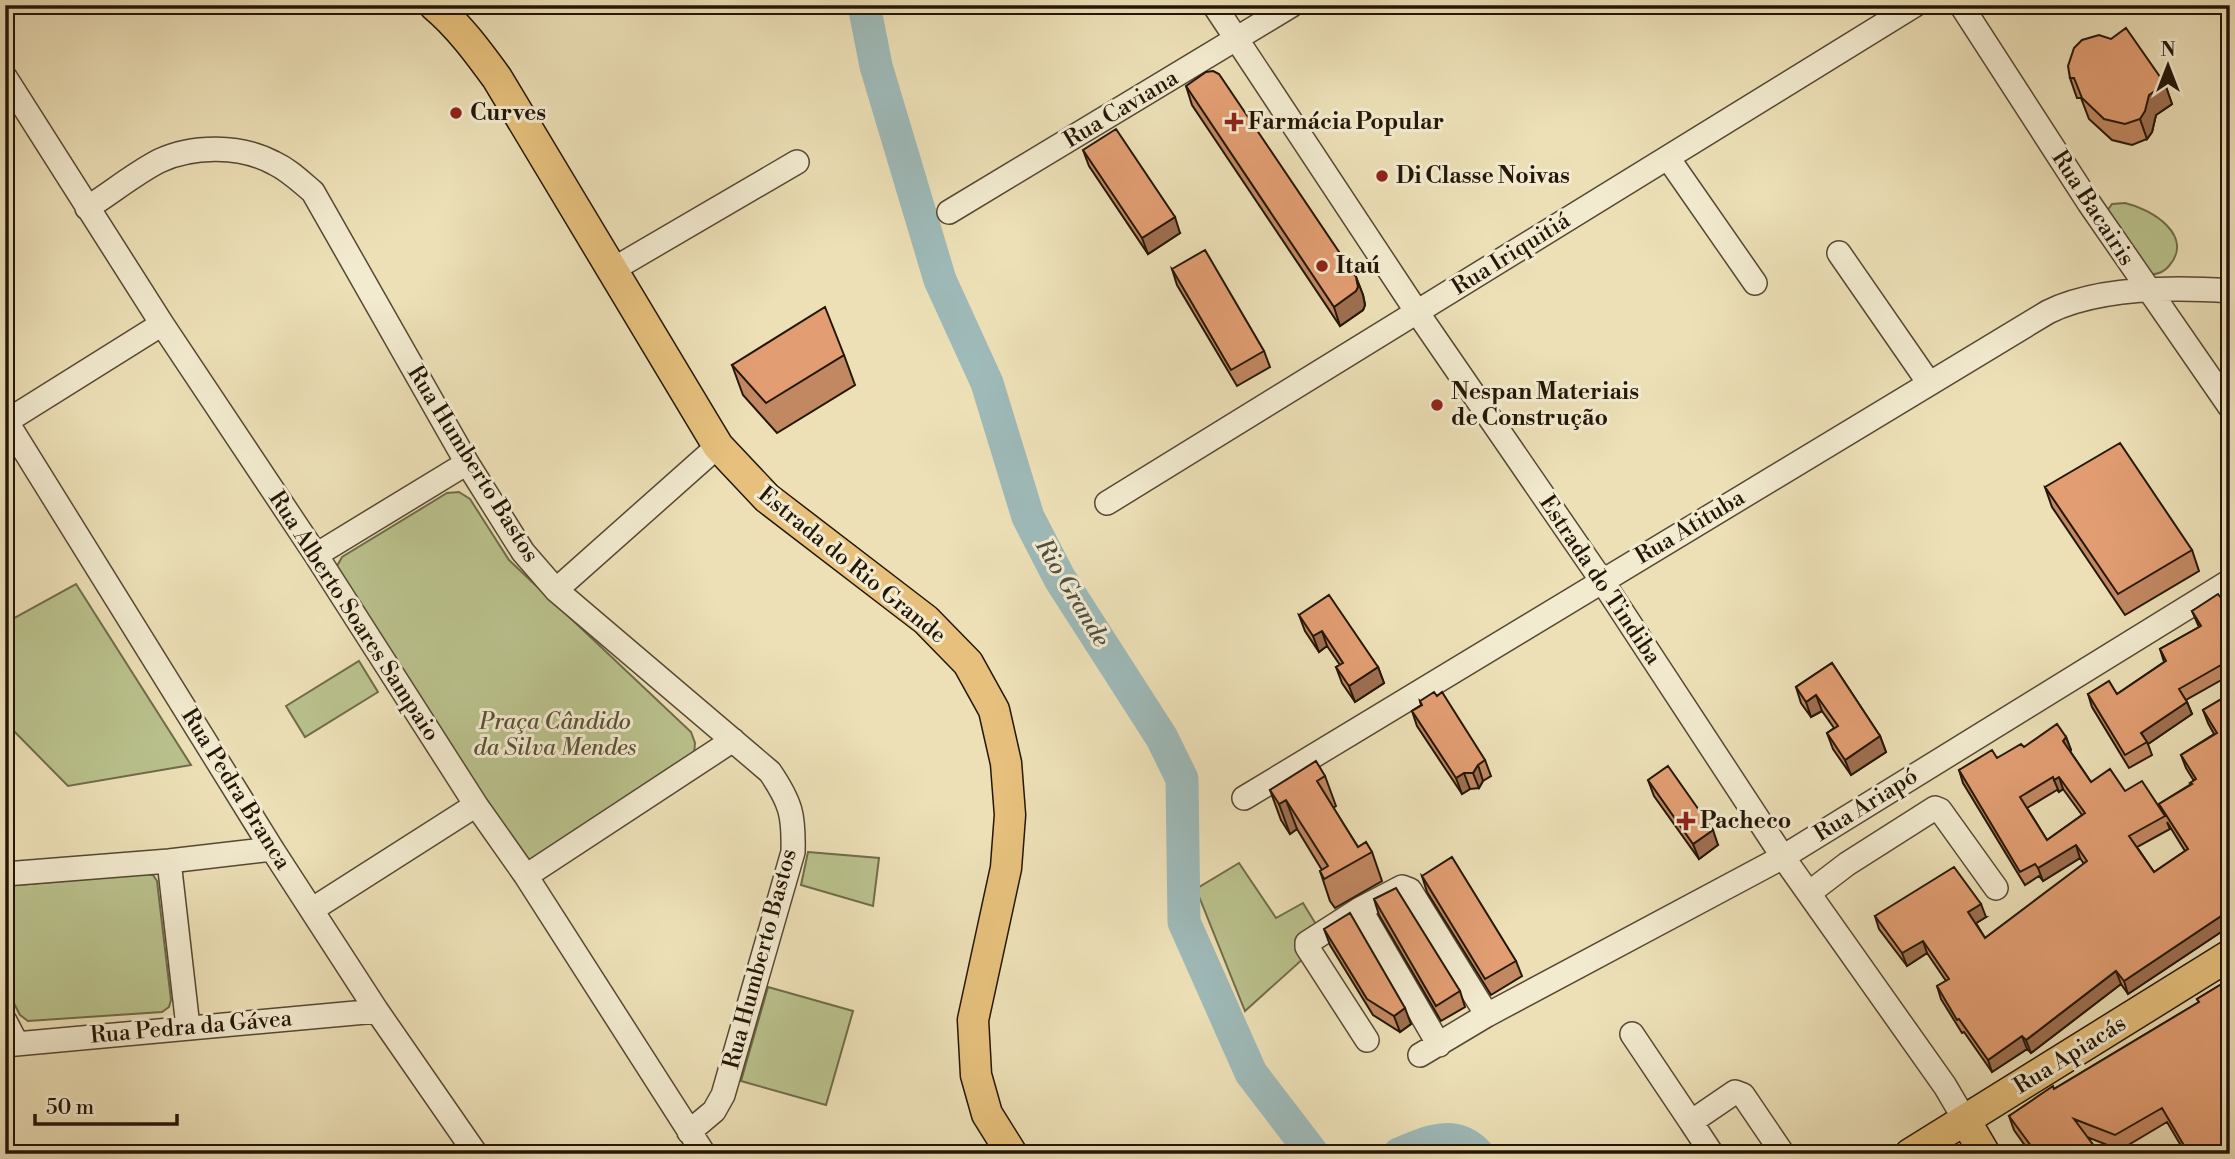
<svg xmlns="http://www.w3.org/2000/svg" width="2235" height="1159" viewBox="0 0 2235 1159" font-family="'Libre Bodoni',serif">
<style>
.green{fill:#bac28d;stroke:#6f6c4a;stroke-width:2}
.lines{fill:none;stroke-linecap:round;stroke-linejoin:round}
.river{stroke:#9ebab9;stroke-width:33}
.minor-casing{stroke:#564833;stroke-width:26}
.major-casing{stroke:#241607;stroke-width:33}
.minor{stroke:#f3ebd0;stroke-width:23}
.major{stroke:#e6c07c;stroke-width:30}
.wall{fill:#c28862;stroke:#241607;stroke-width:2;fill-rule:evenodd}
.shaded-wall{fill:#9e6f50;stroke:#241607;stroke-width:2}
.building{fill:#e29e72;stroke:#241607;stroke-width:2;fill-rule:evenodd}
.poi-dot{fill:#8f2418;stroke:#f3ebd0;stroke-width:2.5}
.labels{text-anchor:middle;dominant-baseline:central;stroke-width:6;stroke-linejoin:round;paint-order:stroke}
.street-label{font-size:23px;fill:#241607;stroke:#f3ebd0}
.poi-label{font-size:23px;font-weight:bold;fill:#241607;stroke:#f3ebd0;text-anchor:start}
.park-label{font-size:23px;font-style:italic;fill:#585236;stroke:#f3ebd0}
.water-label{font-size:24px;font-style:italic;fill:#4f4f45;stroke:#f3ebd0}
</style>
<rect width="100%" height="100%" fill="#ede0b7"/>
<filter id="stains"><feTurbulence type="fractalNoise" baseFrequency=".00286" numOctaves="4"/><feColorMatrix values="0 0 0 0 .2 0 0 0 0 .09 0 0 0 0 .02 0 0 0 .5 -.17"/></filter>
<radialGradient id="worn" r=".72"><stop offset=".6" stop-color="#630" stop-opacity="0"/><stop offset="1" stop-color="#630" stop-opacity=".3"/></radialGradient>
<!-- green -->
<path class="green" d="M2125,203C2152,209 2195,236 2169,266C2163,273 2157,275 2149,274L2107,211L2112,204Z
M459,492L470,499L509,560L691,732L695,743L694,755L542,858L530,860L519,856L338,578L337,566L342,557L447,493Z
M76,584L191,765L68,786L5,722L8,667L5,661V623Z
M359,661L378,692L305,737L286,706Z
M808,852L879,858L873,906L801,885Z
M1239,863L1276,918L1303,903L1325,939L1245,1011L1196,889Z
M146,874L153,875L157,881L171,1000L169,1007L162,1012L28,1021L20,1015L5,986V886Z
M768,987L853,1011L826,1105L741,1081Z"/>
<g class="lines">
<!-- river -->
<path class="river" d="M864,5L876,66L940,280L987,383L1028,517L1060,579L1162,738L1182,779L1184,922L1251,1073L1313,1154
M1399,1154C1425,1143 1454,1128 1478,1154"/>
<!-- minor casing -->
<g class="minor-casing">
<path id="minor" d="M1214,5L1417,312L1602,581L1783,857L1945,1086L1965,1120
M1961,5L2089,203L2230,407
M5,77L162,324L316,555L476,805L526,876L704,1154
M1668,158L1755,283
M87,208C111,193 134,174 159,161C193,145 241,145 274,163C289,170 300,181 313,192L467,463L523,552L556,590L770,772C791,803 794,815 793,852L723,1095L714,1111L689,1132
M949,212L1292,5
M1839,253L1929,383
M612,270L797,162
M5,419L272,849L377,1011L476,1154
M7,421L162,324
M1107,503L1915,5
M316,555L467,463
M556,590L718,446
M1244,798L2048,312C2099,287 2173,287 2230,291
M169,861L188,1027
M5,874L169,861L272,849
M526,876L733,740
M1809,893L1847,864L1935,808L1940,810L1996,888
M313,909L476,805
M1360,909L1439,1045
M5,1021L17,1044
M1632,1034L1691,1122
M1367,1040L1307,947V943L1360,909L1402,887L1410,890L1487,1015
M5,1045L377,1011
M1420,1055L1487,1015L1783,857L2230,581
M1712,1154L1691,1122L1735,1092L1743,1095L1783,1154"/>
</g>
<!-- major casing -->
<g class="major-casing">
<path id="major" d="M434,5C459,26 478,52 497,78L718,446L767,498L926,620L968,663L994,710L1006,763L1010,815L1006,868L973,1020L976,1075L987,1114L1012,1154
M1965,1120L1985,1154
M1910,1154L2230,955"/>
</g>
<!-- minor -->
<use href="#minor" class="minor"/>
<!-- major -->
<use href="#major" class="major"/>
</g>
<!-- wall -->
<path class="wall" d="M2070,78L2165,84L2172,104L2156,115L2152,132L2147,139L2132,145L2112,140L2089,119L2081,98H2077Z
M1186,86L1356,277L1363,295L1365,305L1363,310L1340,326L1192,105Z
M1083,150L1180,233L1148,254L1089,166Z
M1172,269L1264,351L1270,367L1237,386L1177,285Z
M2230,342V367L2224,359L2221,349Z
M844,355L855,385L777,433L743,395L732,365Z
M2045,487L2192,550L2199,571L2125,615L2052,507Z
M2230,592V685L2225,678L2186,700L2192,714L2148,744L2152,755L2129,768L2092,707L2088,694H2117L2164,662L2160,649L2199,627L2192,611L2221,598Z
M1299,615L1378,667L1384,683L1355,702L1342,683L1336,667L1340,665L1327,646L1319,652L1305,631Z
M1832,663L1880,736L1886,752L1851,775L1833,749L1827,733L1834,728L1822,711L1811,717L1801,703L1796,687Z
M2230,694V926L2128,994L2121,984L2031,1053L2027,1049L1992,1072L1964,1032L1962,1033L1941,999L1937,986L1946,981L1927,953L1907,966L1879,929L1875,916L1986,917L1976,923L1985,938L2084,864L2080,858L2043,881L2039,876L2025,885L1963,783L1959,770L1997,758L2024,747L2066,737L2071,750L2070,751L2091,782L2125,791L2162,812L2159,804L2191,784L2194,781L2186,768L2181,755L2214,734L2208,723L2203,710ZM2063,789L2082,815L2047,840L2027,808L2057,790L2059,792ZM2167,822L2185,851L2154,872L2137,847L2170,829Z
M1420,701L1485,760L1491,776L1483,781L1479,788L1470,789L1462,794L1417,726L1412,711L1421,705Z
M1325,776L1336,806L1333,808L1358,847L1372,852L1382,881L1335,908L1330,901L1320,871L1322,870L1297,829L1290,834L1281,820L1270,790Z
M1648,780L1718,845L1699,859L1654,796Z
M1422,876L1516,961L1522,976L1491,995L1427,892Z
M1374,899L1460,991L1465,1007L1441,1021L1379,915Z
M1324,929L1411,1024L1400,1032L1373,1015L1330,945Z
M2230,979V1154H2186L2167,1122L2120,1150L2087,1137L2100,1154H2031L2014,1130L2009,1116L2199,1002L2197,999Z"/>
<!-- shaded-wall -->
<path class="shaded-wall" d="M2165,84L2172,104L2156,115L2152,132L2147,139L2140,119L2149,95Z
M1175,217L1180,233L1148,254L1142,238Z
M1356,277L1363,295L1365,305L1363,310L1340,326L1334,307Z
M1322,631L1327,646L1319,652L1313,636Z
M1378,667L1384,683L1355,702L1349,686Z
M1816,695L1822,711L1811,717L1806,702Z
M2187,702L2192,714L2148,744L2141,733Z
M1880,736L1886,752L1851,775L1845,760Z
M2066,737L2071,750L2068,754L2063,741Z
M1478,765L1483,781L1479,788L1473,773Z
M1464,773L1470,789L1462,794L1456,778Z
M2059,777L2063,789L2059,792L2054,780Z
M1286,800L1297,829L1290,834L1279,804Z
M1713,830L1718,845L1699,859L1693,844Z
M2076,845L2080,858L2043,881L2038,868Z
M1981,904L1986,917L1973,925L1968,912Z
M2230,910V926L2128,994L2124,981Z
M1923,941L1927,953L1907,966L1902,953Z
M2116,971L2121,984L2031,1053L2026,1040Z
M1405,1008L1411,1024L1400,1032L1394,1016Z
M2022,1036L2027,1049L1992,1072L1988,1060Z"/>
<!-- building -->
<path class="building" d="M2126,28L2165,84L2149,95L2145,111L2140,119L2125,124L2104,119L2082,98L2074,78H2070L2068,66L2074,48L2082,40L2099,35L2111,39Z
M1213,71L1219,74L1356,277L1358,287L1356,291L1334,307L1186,86L1206,72Z
M1116,129L1175,217L1142,238L1083,150Z
M1205,250L1264,351L1231,370L1172,269Z
M825,307L844,355L766,403L732,365Z
M2230,342V362L2221,349Z
M2120,443L2192,550L2118,594L2045,487Z
M2230,592V679L2221,665L2179,689L2187,702L2141,733L2147,742L2125,755L2088,694L2109,681L2117,694L2166,661L2160,649L2201,626L2192,611L2218,594L2221,598Z
M1329,595L1378,667L1349,686L1336,667L1343,663L1322,631L1313,636L1299,615Z
M1832,663L1880,736L1845,760L1827,733L1838,726L1816,695L1806,702L1796,687Z
M1434,692L1437,696L1442,692L1485,760L1478,765L1473,773H1464L1456,778L1412,711L1422,705L1420,701Z
M2230,694V910L2124,981L2116,971L2026,1040L2022,1036L1988,1060L1959,1019L1957,1020L1937,986L1949,979L1923,941L1902,953L1875,916L1954,867L1981,904L1968,912L1985,938L2087,861L2076,845L2038,868L2035,864L2020,872L1959,770L1992,750L1997,758L2021,744L2024,747L2057,724L2066,737L2063,741L2091,782L2110,769L2125,791L2142,781L2165,816L2129,836L2154,872L2188,849L2159,804L2192,784L2190,783L2196,779L2181,755L2217,733L2203,710ZM2053,777L2054,780L2059,777L2085,813L2047,840L2020,797Z
M1316,761L1325,776L1317,781L1358,847L1366,842L1372,852L1324,879L1320,871L1328,866L1286,800L1279,804L1270,790Z
M1668,766L1713,830L1693,844L1648,780Z
M1452,857L1516,961L1485,979L1422,876Z
M1396,888L1460,991L1436,1006L1374,899Z
M1350,913L1405,1008L1394,1016L1367,999L1324,929Z
M2230,979V1154H2189L2162,1108L2115,1135L2074,1119L2100,1154H2037L2009,1116L2053,1086L2054,1089L2199,1002L2197,999Z
M2148,1147L2175,1154H2146Z
M1945,1148L1955,1154H1931L1937,1150Z"/>
<!-- markers -->
<g class="poi-dot">
<circle cx="456" cy="113" r="7"/>
<path d="M1230.5 111.5h7v7h7v7h-7v7h-7v-7h-7v-7h7z"/>
<circle cx="1382" cy="176" r="7"/>
<circle cx="1322" cy="266" r="7"/>
<circle cx="1437" cy="405" r="7"/>
<path d="M1682.5 810.5h7v7h7v7h-7v7h-7v-7h-7v-7h7z"/>
</g>
<g class="labels">
<!-- street labels -->
<g class="street-label">
<text transform="translate(1121 109) rotate(-31)">Rua Caviana</text>
<text transform="translate(2093 208) rotate(57)">Rua Bacairis</text>
<text transform="translate(1511 254) rotate(-32)">Rua Iriquitiá</text>
<text transform="translate(473 464) rotate(58)">Rua Humberto Bastos</text>
<text transform="translate(1690 527) rotate(-31)">Rua Atituba</text>
<text transform="translate(852 565) rotate(39)">Estrada do Rio Grande</text>
<text transform="translate(1600 580) rotate(56)">Estrada do Tindiba</text>
<text transform="translate(354 616) rotate(57)">Rua Alberto Soares Sampaio</text>
<text transform="translate(236 789) rotate(58)">Rua Pedra Branca</text>
<text transform="translate(1866 805) rotate(-32)">Rua Ariapó</text>
<text transform="translate(760 959) rotate(-75)">Rua Humberto Bastos</text>
<text transform="translate(191 1027) rotate(-5)">Rua Pedra da Gávea</text>
<text transform="translate(2070 1055) rotate(-32)">Rua Apiacás</text>
</g>
<!-- poi labels -->
<g class="poi-label">
<text x="470" y="113">Curves</text>
<text x="1248" y="122">Farmácia Popular</text>
<text x="1396" y="176">Di Classe Noivas</text>
<text x="1336" y="266">Itaú</text>
<text x="1451" y="392">Nespan Materiais<tspan x="1451" dy="26">de Construção</tspan></text>
<text x="1700" y="821">Pacheco</text>
</g>
<!-- park labels -->
<g class="park-label">
<text x="555" y="722">Praça Cândido<tspan x="555" dy="26">da Silva Mendes</tspan></text>
</g>
<!-- water labels -->
<g class="water-label">
<text transform="translate(1072 593) rotate(59)">Rio Grande</text>
</g>
</g>
<!-- margin -->
<rect width="2235" height="1159" fill="none" stroke="#ede0b7" stroke-width="28"/>
<rect x="7" y="7" width="2221" height="1145" fill="none" stroke="#241607" stroke-width="3.5"/>
<rect x="14" y="14" width="2207" height="1131" fill="none" stroke="#241607" stroke-width="2"/>
<!-- north arrow -->
<g transform="translate(2168 66)" stroke="#f3ebd0" stroke-width="5" paint-order="stroke">
<path d="M0-5L12 26L0 18L-12 26Z" fill="#241607"/>
<text y="-10" font-size="19" font-weight="bold" text-anchor="middle" fill="#241607">N</text>
</g>
<!-- scale -->
<path d="M35 1114v10h142v-10" fill="none" stroke="#241607" stroke-width="3.5"/>
<text x="46" y="1114" font-size="21" fill="#241607" stroke="#f3ebd0" stroke-width="5" paint-order="stroke">50 m</text>
<rect width="100%" height="100%" filter="url(#stains)"/>
<rect width="100%" height="100%" fill="url(#worn)"/>
</svg>
